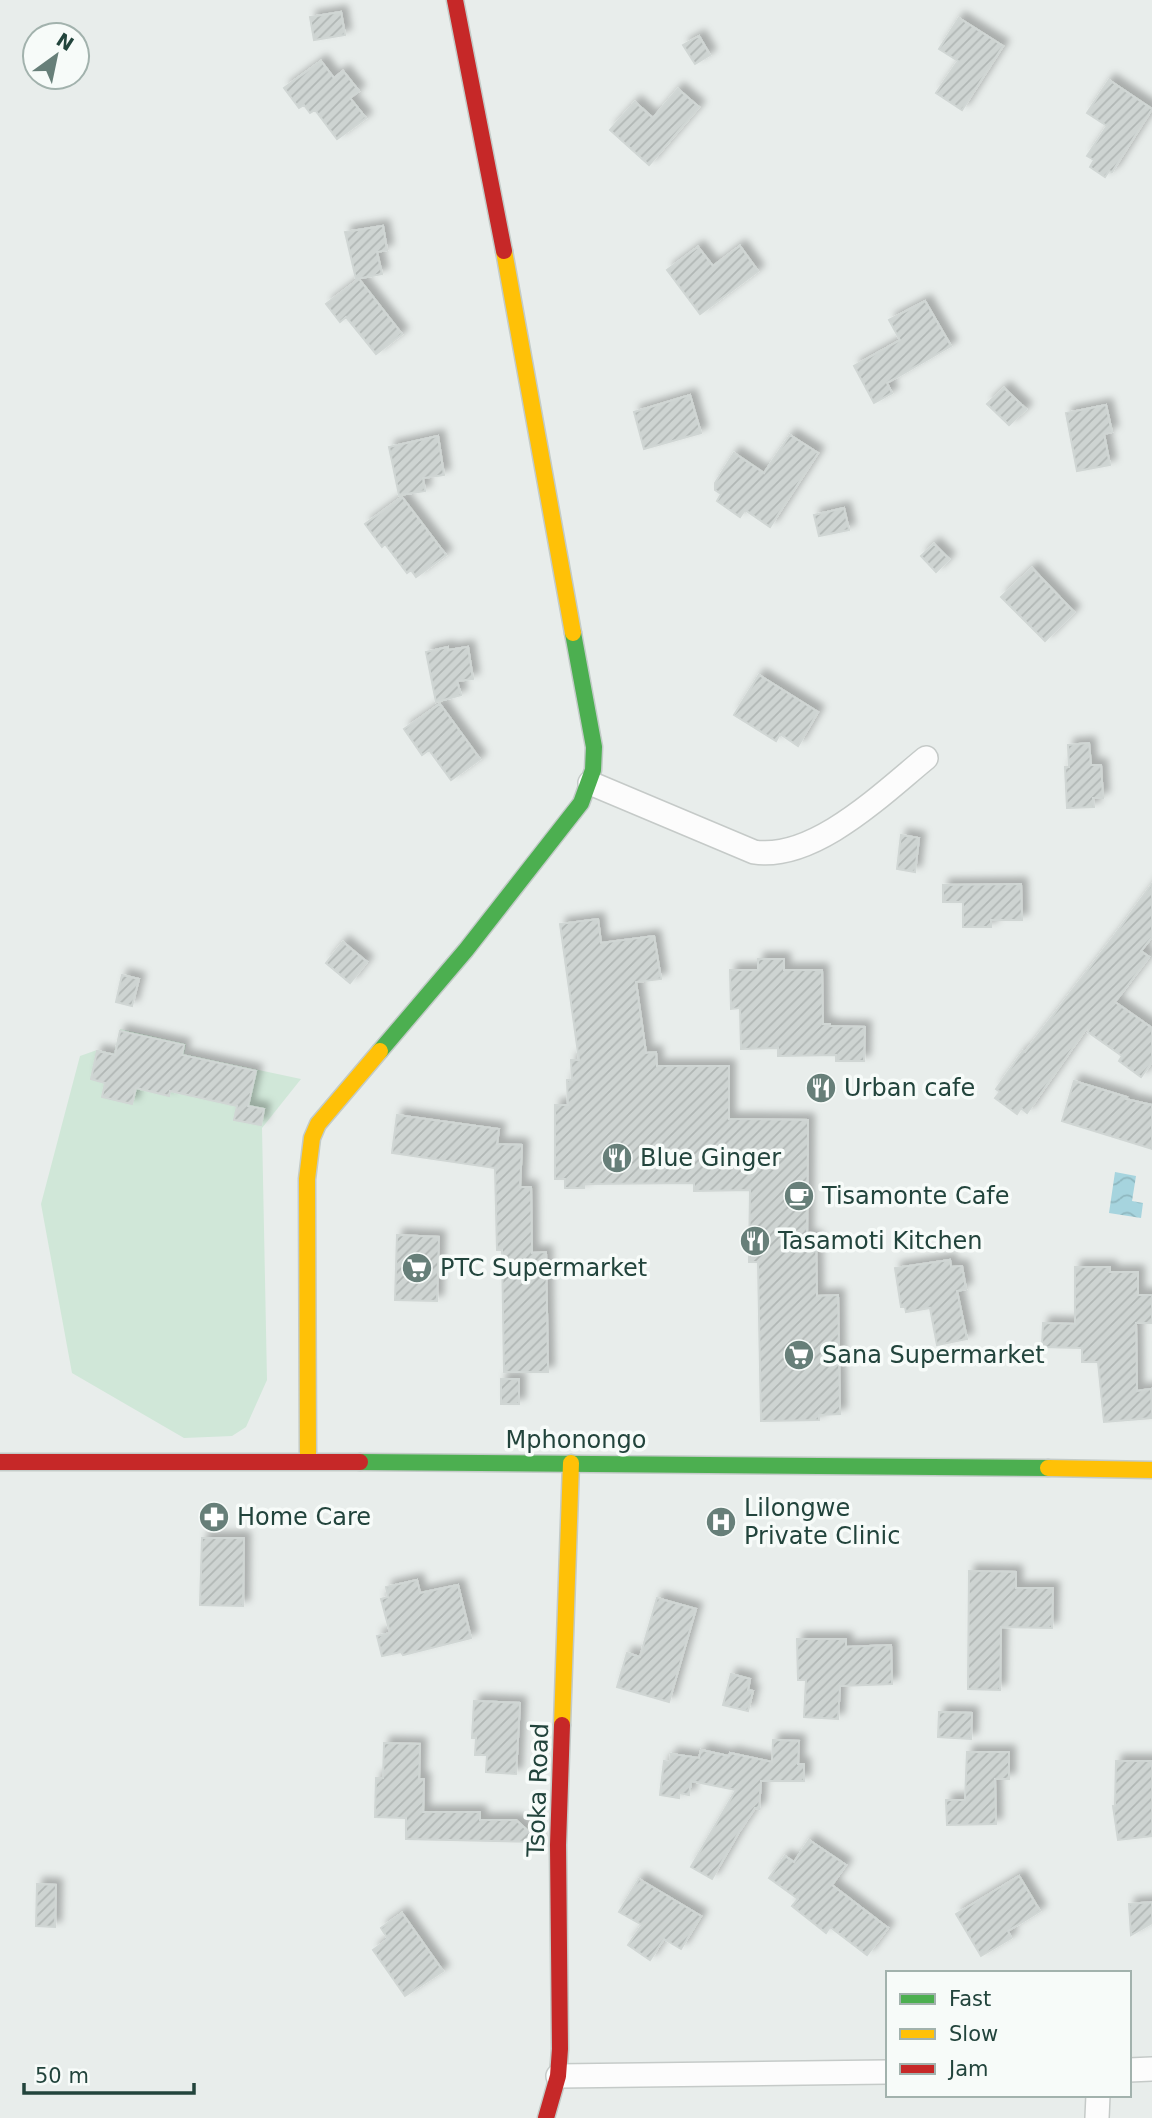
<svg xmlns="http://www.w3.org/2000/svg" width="1152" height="2118" viewBox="0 0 1152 2118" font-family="'DejaVu Sans',sans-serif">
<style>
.green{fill:#d0e7d8}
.water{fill:url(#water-waves)}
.building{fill:url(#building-hatch);stroke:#d0d6d4;stroke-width:2;filter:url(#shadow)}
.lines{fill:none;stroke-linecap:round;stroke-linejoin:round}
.street-casing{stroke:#c5cac8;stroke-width:26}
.fast-casing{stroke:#c3cbc8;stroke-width:19}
.slow-casing{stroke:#c3cbc8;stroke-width:19}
.jam-casing{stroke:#c3cbc8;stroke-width:19}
.street{stroke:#fcfcfc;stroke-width:23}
.fast{stroke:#4caf50;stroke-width:16}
.slow{stroke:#ffc107;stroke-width:16}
.jam{stroke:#c62828;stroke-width:16}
.labels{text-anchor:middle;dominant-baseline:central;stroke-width:7;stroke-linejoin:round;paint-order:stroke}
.poi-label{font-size:24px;fill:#22443c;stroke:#f7fbf9;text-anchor:start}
.street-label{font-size:24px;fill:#22443c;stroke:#f7fbf9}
</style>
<defs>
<pattern id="water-waves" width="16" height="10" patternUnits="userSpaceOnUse" patternTransform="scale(1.75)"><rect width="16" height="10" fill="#a6d4de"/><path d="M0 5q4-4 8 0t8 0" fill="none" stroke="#8fb7bf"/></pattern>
<pattern id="building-hatch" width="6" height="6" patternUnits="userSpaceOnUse" patternTransform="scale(1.75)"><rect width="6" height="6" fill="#ced4d2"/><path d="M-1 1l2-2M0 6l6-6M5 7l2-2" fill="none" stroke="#b1b7b5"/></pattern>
<filter id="shadow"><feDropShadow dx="6" dy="-6" stdDeviation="3.5" flood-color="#0004"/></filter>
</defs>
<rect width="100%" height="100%" fill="#e8edeb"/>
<!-- green -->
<path class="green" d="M120,1029L186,1044L184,1054L301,1079L262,1128L267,1380L246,1427L232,1436L184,1438L72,1373L41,1204L80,1056L97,1050L114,1054Z"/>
<!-- water -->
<path class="water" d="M1115,1172L1136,1176L1132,1201L1143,1203L1141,1218L1109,1213Z"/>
<!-- building -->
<path class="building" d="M341,12L345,35L314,40L310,17Z
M959,18L1003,46L962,110L936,93L958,61L939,49Z
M699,36L710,55L695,64L683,45Z
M321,61L334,78L343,71L359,91L350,98L366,118L337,139L315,110L310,113L304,105L299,108L284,88Z
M1109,80L1152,109L1112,172L1109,171L1105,177L1090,167L1094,160L1087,156L1107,126L1087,113Z
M678,89L699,107L649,165L610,130L635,102L653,118Z
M383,226L387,250L377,252L382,274L356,279L345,232Z
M740,246L758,271L700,314L667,270L698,247L713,266Z
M359,279L402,334L376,354L346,317L340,322L326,304Z
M925,301L951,346L887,383L892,393L874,403L854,366L900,340L889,320Z
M1004,388L1026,409L1009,425L987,404Z
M690,395L701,433L644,449L634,412Z
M1106,405L1112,432L1104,434L1110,465L1077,471L1066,413Z
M790,435L818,453L770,527L745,510L740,517L717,501L721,494L715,490V483L734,453L764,473Z
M438,436L444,475L423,478L425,491L399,495L389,447Z
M402,497L446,555L416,577L411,570L407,573L385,544L382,547L365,524Z
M844,508L849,530L819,536L814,515Z
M934,544L949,559L936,572L921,556Z
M1032,568L1074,612L1045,641L1001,597Z
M448,647V650L468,647L473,679L457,681L461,695L436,702L426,652Z
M759,675L818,712L798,746L780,734L776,741L734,715Z
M440,704L480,759L451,780L429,750L422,755L404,729Z
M1089,743L1091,765H1101L1103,798H1093L1094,807L1067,808L1065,767H1069L1068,745Z
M901,835L919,838L915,872L897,869Z
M1021,884L1022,920H991V927H963V902H943V885Z
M1152,884V937L1141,951L1149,957L1115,1002L1152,1028V1062L1141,1077L1119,1061L1122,1056L1088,1032L1091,1022L1027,1113L1021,1108L1017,1114L995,1098L1000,1092L996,1089L1023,1051L1025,1052L1114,936Z
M598,919L601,943L654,936L661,979L636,982L646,1053L656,1052L657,1066H729V1119L808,1120L807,1237H816L817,1296L838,1295L840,1414L819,1415V1420L761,1421L758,1262H749L750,1190L694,1191V1183L584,1184V1188H565V1179H555V1105H568L567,1080H572L571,1060H579L560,924Z
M343,942L367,962L350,983L326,963Z
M758,959H784V970H822L823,1024H830V1026L865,1027L864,1061H836V1055L778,1056V1048L741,1049L740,1008L731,1009L730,970H758Z
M122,975L139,979L132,1006L116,1002Z
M120,1031L184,1045L182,1055L256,1071L248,1106L264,1109L261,1125L234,1120L237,1106L170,1091L169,1096L136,1088L132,1104L102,1097L105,1083L91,1079L97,1051L115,1055Z
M1074,1081L1127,1097L1126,1099L1152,1105V1149L1062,1121Z
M397,1115L499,1129L497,1144L522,1145L520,1187H531L532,1253L546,1252L548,1372H504L502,1250H497L495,1168L392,1153Z
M397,1235L439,1237L437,1301L395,1300Z
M950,1260L951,1267L962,1266L966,1289L957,1291L967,1339L937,1345L930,1308L906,1312L905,1307H901L895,1268Z
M1075,1267H1110V1272H1138V1295H1152V1323H1136L1137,1391L1151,1389L1152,1418L1104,1422L1098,1362H1082V1348L1042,1347L1043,1323L1075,1324Z
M501,1379H519V1404H501Z
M202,1538H244L243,1606L200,1605Z
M969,1571L1016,1572V1588H1053L1052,1628L1001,1627L1000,1690L968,1689Z
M417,1580L420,1593L458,1585L471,1638L403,1655L401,1652L382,1656L377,1636L390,1633L381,1599L388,1597L386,1587Z
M657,1598L696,1609L669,1702L617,1687L627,1653L640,1657Z
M797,1639H846V1647L891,1645L892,1684L840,1686L838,1719L804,1717L806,1680H798Z
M731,1674L750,1679L748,1690L753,1691L748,1711L723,1705Z
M474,1701L520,1703L516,1774L486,1772L487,1755H475L476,1738H472Z
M939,1712L972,1713L971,1739L938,1737Z
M773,1740L799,1741L798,1764H804V1781H761L759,1809L755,1808L739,1832L712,1879L691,1867L736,1790L691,1781L689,1795L679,1793V1798L660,1795L664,1761L670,1762L671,1754L699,1758L701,1750L729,1756L730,1753L772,1762Z
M384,1743L420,1744L419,1779H424L423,1812H480V1820H516L540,1842L406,1839V1818L375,1817L376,1778H383Z
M967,1752H1009V1779H995L996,1824L947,1825L946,1800H965Z
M1116,1761H1152V1836L1118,1840L1113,1806H1115Z
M809,1840L846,1865L832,1885L888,1928L867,1955L830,1927L826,1933L792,1906L798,1899L769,1878L785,1856L794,1862Z
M1019,1876L1040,1911L1008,1931L1011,1938L981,1956L956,1914Z
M639,1879L701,1916L681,1949L664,1939L650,1960L628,1945L642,1925L619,1912Z
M37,1884L56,1885L55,1927L36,1926Z
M1152,1902V1923L1131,1935L1129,1904Z
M402,1913L443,1971L405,1996L373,1950L388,1939L381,1928Z"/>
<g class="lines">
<!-- street casing -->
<g class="street-casing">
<path id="street" d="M590,783L754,852C814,861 882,794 926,758
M1129,2070L1152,2069
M558,2076L888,2072
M1097,2118L1098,2095"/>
</g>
<!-- fast casing -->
<g class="fast-casing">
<path id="fast" d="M380,1051L466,950L581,803L593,770L594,747L573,633
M360,1462L1048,1468"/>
</g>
<!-- slow casing -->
<g class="slow-casing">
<path id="slow" d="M504,251L573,633
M308,1460L307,1179L312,1138L318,1124L380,1051
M1048,1468L1152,1470
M562,1725L571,1463"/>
</g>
<!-- jam casing -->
<g class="jam-casing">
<path id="jam" d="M455,0L504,251
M0,1462H360
M546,2118L558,2076L560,2049L558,1845L562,1725"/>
</g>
<!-- street -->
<use href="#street" class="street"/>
<!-- fast -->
<use href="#fast" class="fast"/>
<!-- slow -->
<use href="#slow" class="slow"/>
<!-- jam -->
<use href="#jam" class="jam"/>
</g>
<!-- icons -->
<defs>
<g id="restaurant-disc" transform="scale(1.575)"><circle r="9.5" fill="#677f79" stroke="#f7fbf9"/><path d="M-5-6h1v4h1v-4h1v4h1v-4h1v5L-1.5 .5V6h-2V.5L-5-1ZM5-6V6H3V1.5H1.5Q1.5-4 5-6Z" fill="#fff"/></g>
<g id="cafe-disc" transform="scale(1.575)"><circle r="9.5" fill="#677f79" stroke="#f7fbf9"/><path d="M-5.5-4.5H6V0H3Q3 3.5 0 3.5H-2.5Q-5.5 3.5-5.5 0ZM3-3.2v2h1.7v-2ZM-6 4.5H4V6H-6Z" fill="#fff"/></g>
<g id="supermarket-disc" transform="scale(1.575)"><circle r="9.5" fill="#677f79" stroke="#f7fbf9"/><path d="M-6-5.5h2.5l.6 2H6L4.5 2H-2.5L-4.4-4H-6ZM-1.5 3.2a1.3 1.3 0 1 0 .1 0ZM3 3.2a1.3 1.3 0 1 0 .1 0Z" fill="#fff"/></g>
<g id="pharmacy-disc" transform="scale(1.575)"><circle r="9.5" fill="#677f79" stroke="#f7fbf9"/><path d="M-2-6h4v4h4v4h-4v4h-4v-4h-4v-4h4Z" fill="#fff"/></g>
<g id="hospital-disc" transform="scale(1.575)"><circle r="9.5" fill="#677f79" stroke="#f7fbf9"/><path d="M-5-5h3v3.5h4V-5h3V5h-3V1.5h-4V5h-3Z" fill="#fff"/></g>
</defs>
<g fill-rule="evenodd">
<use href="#restaurant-disc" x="821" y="1088"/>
<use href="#restaurant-disc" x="617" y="1158"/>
<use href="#cafe-disc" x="799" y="1196"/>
<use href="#restaurant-disc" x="755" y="1241"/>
<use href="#supermarket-disc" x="417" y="1268"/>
<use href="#supermarket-disc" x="799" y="1355"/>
<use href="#pharmacy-disc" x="214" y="1517"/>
<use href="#hospital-disc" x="721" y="1522"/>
</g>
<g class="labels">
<!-- poi labels -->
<g class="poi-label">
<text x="844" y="1088">Urban cafe</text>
<text x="640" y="1158">Blue Ginger</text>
<text x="822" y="1196">Tisamonte Cafe</text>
<text x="778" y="1241">Tasamoti Kitchen</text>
<text x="440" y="1268">PTC Supermarket</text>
<text x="822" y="1355">Sana Supermarket</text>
<text x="744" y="1508">Lilongwe<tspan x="744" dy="28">Private Clinic</tspan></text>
<text x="237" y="1517">Home Care</text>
</g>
<!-- street labels -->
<g class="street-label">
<text x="576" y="1440">Mphonongo</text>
<text transform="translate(538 1790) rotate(-88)">Tsoka Road</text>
</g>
</g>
<!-- legend -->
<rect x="886" y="1971" width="245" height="126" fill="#f7fbf9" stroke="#a2b2ad" stroke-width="2"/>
<rect x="900" y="1994" width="35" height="10" fill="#4caf50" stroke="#a2b2ad" stroke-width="2"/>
<text x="949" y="2006" font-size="21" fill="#22443c">Fast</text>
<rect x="900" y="2029" width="35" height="10" fill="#ffc107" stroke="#a2b2ad" stroke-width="2"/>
<text x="949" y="2041" font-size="21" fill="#22443c">Slow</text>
<rect x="900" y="2064" width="35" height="10" fill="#c62828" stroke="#a2b2ad" stroke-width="2"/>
<text x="949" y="2076" font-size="21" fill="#22443c">Jam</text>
<!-- north arrow -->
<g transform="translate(56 56) rotate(33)"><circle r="33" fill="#f7fbf9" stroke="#a2b2ad" stroke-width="2"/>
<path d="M0-5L12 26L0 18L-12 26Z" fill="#677f79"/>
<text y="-10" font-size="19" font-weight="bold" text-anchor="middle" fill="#22443c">N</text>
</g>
<!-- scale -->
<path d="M24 2083v10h170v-10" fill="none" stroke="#22443c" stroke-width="3.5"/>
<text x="35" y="2083" font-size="21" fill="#22443c" stroke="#f7fbf9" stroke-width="5" paint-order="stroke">50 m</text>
</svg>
